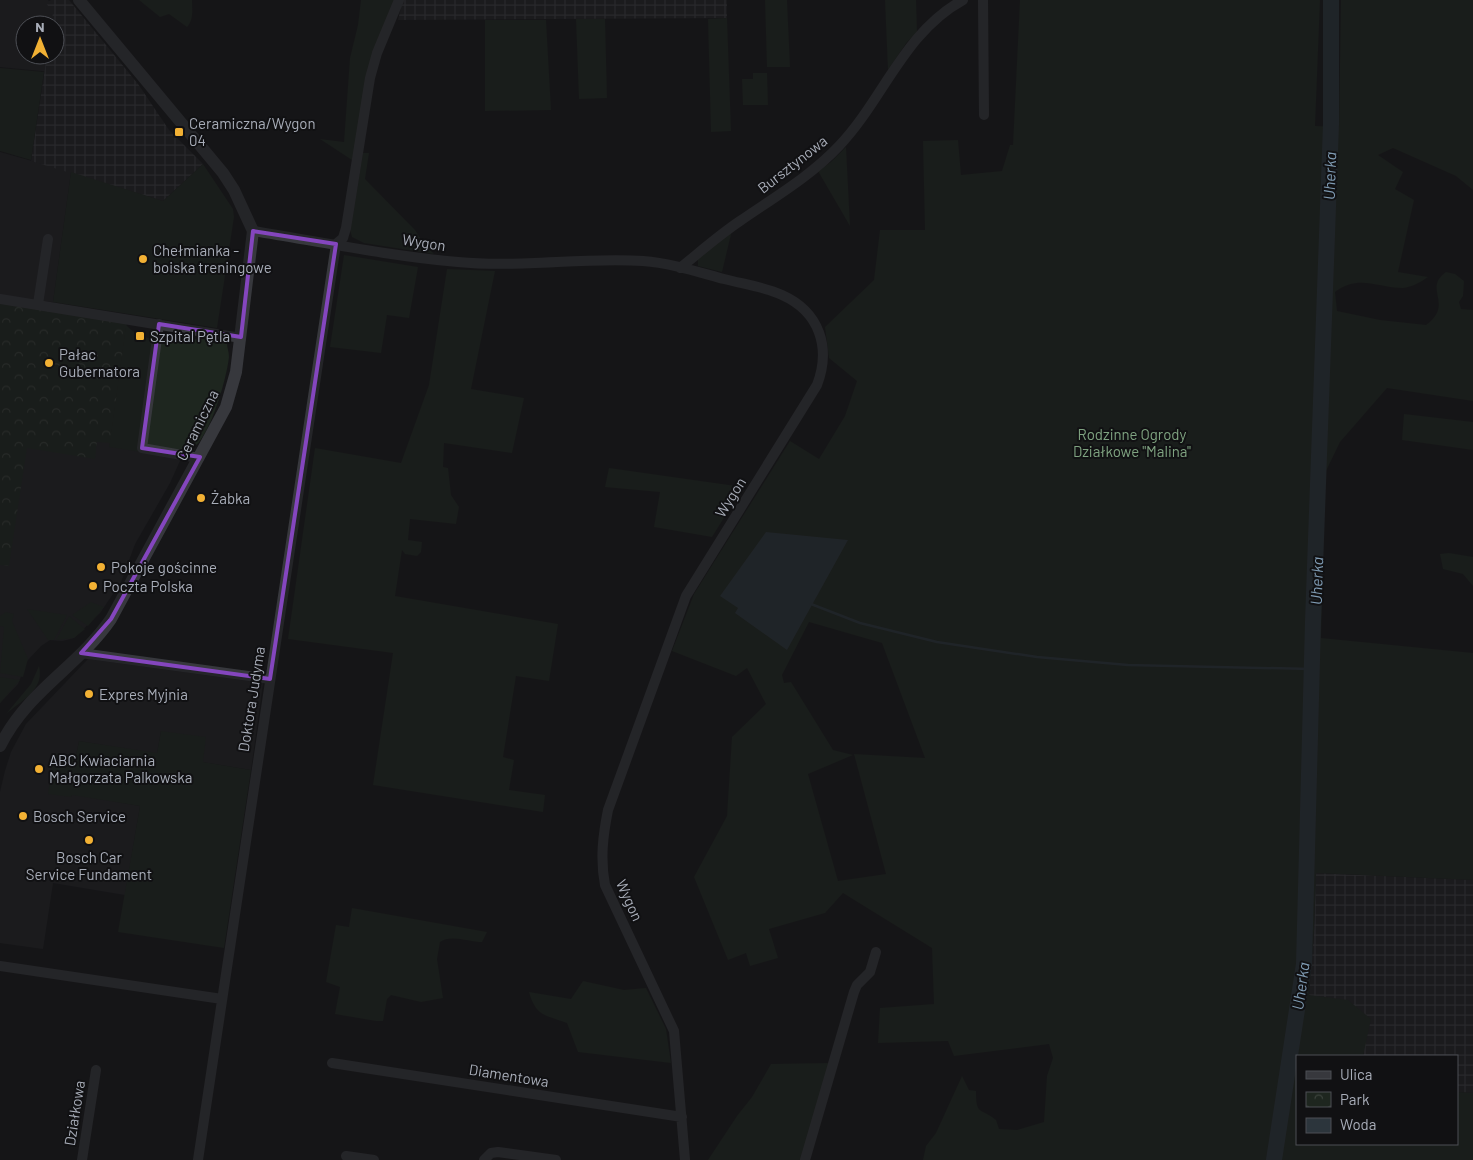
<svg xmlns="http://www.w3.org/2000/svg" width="1473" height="1160" viewBox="0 0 1473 1160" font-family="Barlow,sans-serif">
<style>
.built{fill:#222225}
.industrial{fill:url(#industrial-grid)}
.green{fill:#1e261f;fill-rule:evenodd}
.park{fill:url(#park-crowns)}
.water{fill:#2c353c}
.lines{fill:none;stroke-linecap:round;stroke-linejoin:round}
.stream{stroke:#2c353c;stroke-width:2.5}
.river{stroke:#2c353c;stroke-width:16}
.minor{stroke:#37383d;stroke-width:10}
.tertiary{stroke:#37383d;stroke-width:12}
.marked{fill:none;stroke:#8446be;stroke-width:4;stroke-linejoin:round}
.poi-dot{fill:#f2b134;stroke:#111113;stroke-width:2}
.labels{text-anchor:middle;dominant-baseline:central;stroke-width:4;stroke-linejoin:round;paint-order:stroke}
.poi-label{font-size:15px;fill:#a8adb8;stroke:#111113;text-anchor:start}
.street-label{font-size:15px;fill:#a8adb8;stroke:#111113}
.park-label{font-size:15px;fill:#7fa381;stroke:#111113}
.water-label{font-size:16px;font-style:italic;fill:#7f9bb3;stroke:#111113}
</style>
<defs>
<pattern id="industrial-grid" width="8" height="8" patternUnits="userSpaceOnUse" patternTransform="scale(1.25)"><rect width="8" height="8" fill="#222225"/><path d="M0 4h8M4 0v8" fill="none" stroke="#3f3f43"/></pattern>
<pattern id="park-crowns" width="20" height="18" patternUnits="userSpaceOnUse" patternTransform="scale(1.25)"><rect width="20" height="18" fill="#1e261f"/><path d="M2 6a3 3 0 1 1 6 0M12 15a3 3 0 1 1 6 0" fill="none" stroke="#3c433d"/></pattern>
</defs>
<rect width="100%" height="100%" fill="#161618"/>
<!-- built -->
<path class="built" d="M0,0H48L60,16L55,25H25V55H54L52,72L0,67Z
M0,152L71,172L53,302L0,297Z
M0,302L94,433L187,445L170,483L135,544L121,582L100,613L74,638L62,641L50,640L41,646L27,661L18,684L0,703Z
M88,659L263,683L251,770L202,762L161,731L157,754L79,741L76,756L71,797L72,794L140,806L125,895L53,883L43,949L0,943V792L5,771L11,752L26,724Z"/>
<!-- industrial -->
<path class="industrial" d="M51,0H69L138,84L169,130L203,164L163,201L31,161L47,55H55V25H51L53,13L46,3Z
M403,0H727V18L398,20Z
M1316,873L1473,880V1093L1457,1092V1056H1363L1364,1053L1309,995L1314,931Z"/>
<!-- green -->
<path class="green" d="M139,0H192C192,9 194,20 187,27L169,14L160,17Z
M361,0H396L352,160L320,139L344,142L350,58L358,25Z
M765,0H787L790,67H767Z
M885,0H916L917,32L907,42L888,70Z
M1020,0H1320L1315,126L1339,127L1341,0H1473V190L1456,176L1393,148L1378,155L1403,172L1395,189L1414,200L1398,272L1428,277C1421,282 1412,287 1403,288C1377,288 1359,274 1335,292L1337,311L1380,320L1426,325C1455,304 1422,289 1446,272L1455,274L1464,281L1463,296L1459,302L1461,309L1473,310V401L1387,388L1340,442L1325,473L1321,638L1473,653V880L1316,873L1314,931L1309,995L1348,1000L1371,1019L1363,1056H1297V1144H1457V1092L1473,1093V1160H923L926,1146L936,1133L962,1076L969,1090L976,1091C976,1116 980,1107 996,1120L999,1129L1017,1130L1044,1122L1047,1076L1053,1058L1049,1044L954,1056L948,1041L878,1043L880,1008L934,1004L932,948L843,893L825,913L769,929L778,958L750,966L746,953L728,960L694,877L727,816L732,737L766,704L747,668L736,676L672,651L694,594L790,441L819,459L845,416L857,381L829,358L825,327L874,280L880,230H925L923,141L958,140L961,175L1002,171L1010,145H1013ZM809,622L882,643L925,758L854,754L886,874L838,881L808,774L853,755L833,750L791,682L784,683L782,675Z
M727,18L731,131L711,132L708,19Z
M576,19H605L607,98L579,99Z
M485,20H546L551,110L485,111Z
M0,68L44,72L31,160L0,151Z
M753,73H767L768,105H743L742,79H753Z
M846,147L850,226L818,171L831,162Z
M363,153H369L365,179L415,230L424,244L434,254L364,243L352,237L350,230Z
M203,164L233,209L234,217L217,328L53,302L71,172L163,201Z
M732,230L722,272L698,266V259Z
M344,255L418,267L409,318L387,315L381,353L330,347Z
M447,269L495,271L471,389L524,398L512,453L444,443L443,467L448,468L451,495L459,507L456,524L410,519L408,540L422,542L421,552L417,556L405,554L402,550L395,596L558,624L549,681L516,676L503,757L514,760L509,790L545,795L543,812L373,785L393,653L288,639L315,448L401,463L429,385Z
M126,325C151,353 196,331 227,343C227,347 229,352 229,357C227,377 209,444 189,450L186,459L109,447Z
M1404,414L1473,422V450L1402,440Z
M609,468L743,487L712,537L654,527L660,492L605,487Z
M1449,553L1473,557V586L1463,574L1443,569L1440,554Z
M91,602L104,607L88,626L72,615Z
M27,609L67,615L54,640H48Z
M6,612L14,614L12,621L28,659L23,677L0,673L4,627L0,626V616Z
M69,616L85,629L74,638L56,640Z
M39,666C45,690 21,701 6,714L31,684Z
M0,677L20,680L0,703Z
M161,731L206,737L203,762L251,770L224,948L118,932L140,806L72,795L71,797L48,794L54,753L76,756L79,741L157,753Z
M352,908L487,932L482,942C470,942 450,934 440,942L437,959L443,998L421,1002L391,995L387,999L383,1021H376L335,1014L340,987L326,982L336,925L349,927Z
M583,981L624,990L646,988L666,1029L671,1063L578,1052L567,1023C546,1015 536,1017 529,992L571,999Z
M830,1063L803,1160H708L737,1116L752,1097L771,1064Z"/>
<!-- park -->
<path class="park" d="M0,302L127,320L110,443L97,442L95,459L27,448L9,566L0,565Z"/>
<!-- water -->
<path class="water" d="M766,532L848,540L787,650L735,613L738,608L720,596Z"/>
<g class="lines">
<!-- stream -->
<path class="stream" d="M811,604L860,623L937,642L1037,657L1128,665L1312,669"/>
<!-- river -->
<path class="river" d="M1274,1160L1304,964L1313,622L1331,124V0"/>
<!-- minor -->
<path class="minor" d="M983,0L984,115
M253,231C321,242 390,256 458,262C520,268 582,257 643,261C671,263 698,272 724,279C743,284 765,287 782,295C820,312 831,348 817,385L686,596L608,810C603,835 600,859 605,885L674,1031L685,1160
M680,268C700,252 719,235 740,221C773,198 811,176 839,146C883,100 904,32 963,0
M0,299L241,338
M38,304L48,239
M159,324L142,448L199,458
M81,653L270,679
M0,966L222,999
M332,1063L682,1117
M346,1156L374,1160
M82,1160L96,1070
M198,1160L336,244L343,238L346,228L370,78L377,53L399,0
M484,1160L491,1153L498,1152L556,1160
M805,1160L854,992L857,985L870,972L876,952"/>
<!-- tertiary -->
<path class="tertiary" d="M0,746C28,690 77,668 111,619L226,407L236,372L253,231L234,190L223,173L79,0"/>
</g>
<!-- marked area -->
<path d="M0 0H1473V1160H0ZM253,231L336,244L270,679L81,653L111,619L200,457L142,448L159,324L241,337Z" fill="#161618" fill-opacity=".55" fill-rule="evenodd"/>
<path class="marked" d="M253,231L336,244L270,679L81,653L111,619L200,457L142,448L159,324L241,337Z"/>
<!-- markers -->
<g class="poi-dot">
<rect x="174" y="127" width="10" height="10" rx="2.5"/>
<circle cx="143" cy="259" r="5"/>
<rect x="135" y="331" width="10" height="10" rx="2.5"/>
<circle cx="49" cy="363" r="5"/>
<circle cx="201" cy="498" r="5"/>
<circle cx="101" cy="567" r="5"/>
<circle cx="93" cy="586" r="5"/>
<circle cx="89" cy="694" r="5"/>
<circle cx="39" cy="769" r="5"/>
<circle cx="23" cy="816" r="5"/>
<circle cx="89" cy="840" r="5"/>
</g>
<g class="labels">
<!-- poi labels -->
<g class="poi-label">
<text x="189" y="123">Ceramiczna/Wygon<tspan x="189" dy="17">04</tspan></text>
<text x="153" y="250">Chełmianka -<tspan x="153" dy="17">boiska treningowe</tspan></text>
<text x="150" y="336">Szpital Pętla</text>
<text x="59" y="354">Pałac<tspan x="59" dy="17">Gubernatora</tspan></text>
<text x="211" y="498">Żabka</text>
<text x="111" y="567">Pokoje gościnne</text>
<text x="103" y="586">Poczta Polska</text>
<text x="99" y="694">Expres Myjnia</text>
<text x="49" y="760">ABC Kwiaciarnia<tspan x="49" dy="17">Małgorzata Palkowska</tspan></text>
<text x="33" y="816">Bosch Service</text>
<text x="89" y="857" text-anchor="middle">Bosch Car<tspan x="89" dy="17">Service Fundament</tspan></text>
</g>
<!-- street labels -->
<g class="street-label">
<text transform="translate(792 164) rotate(-38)">Bursztynowa</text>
<text transform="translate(424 242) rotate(9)">Wygon</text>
<text transform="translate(197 425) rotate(-64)">Ceramiczna</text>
<text transform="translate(730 497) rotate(-58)">Wygon</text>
<text transform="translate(251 699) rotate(-81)">Doktora Judyma</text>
<text transform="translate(630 900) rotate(66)">Wygon</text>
<text transform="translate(509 1075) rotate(9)">Diamentowa</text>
<text transform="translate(74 1113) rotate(-81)">Działkowa</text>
</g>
<!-- park labels -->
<g class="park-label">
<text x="1132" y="434">Rodzinne Ogrody<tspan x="1132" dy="17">Działkowe "Malina"</tspan></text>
</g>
<!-- water labels -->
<g class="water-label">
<text transform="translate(1329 176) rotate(-88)">Uherka</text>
<text transform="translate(1316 581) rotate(-88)">Uherka</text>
<text transform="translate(1300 986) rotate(-82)">Uherka</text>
</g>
</g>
<!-- legend -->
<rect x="1296" y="1055" width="162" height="90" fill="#111113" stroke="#4d4f55"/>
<rect x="1306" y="1071" width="25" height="8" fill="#37383d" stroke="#4d4f55"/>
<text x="1340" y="1080" font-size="15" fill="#a8adb8">Ulica</text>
<rect x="1306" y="1092" width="25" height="15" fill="url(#park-crowns)" stroke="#4d4f55"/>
<text x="1340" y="1105" font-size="15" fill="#a8adb8">Park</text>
<rect x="1306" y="1118" width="25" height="15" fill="#2c353c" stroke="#4d4f55"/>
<text x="1340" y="1130" font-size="15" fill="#a8adb8">Woda</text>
<!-- north arrow -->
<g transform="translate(40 40)"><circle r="24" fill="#111113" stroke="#4d4f55"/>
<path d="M0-4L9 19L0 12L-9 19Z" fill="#f2b134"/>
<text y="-8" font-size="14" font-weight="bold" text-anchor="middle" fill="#a8adb8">N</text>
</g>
</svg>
